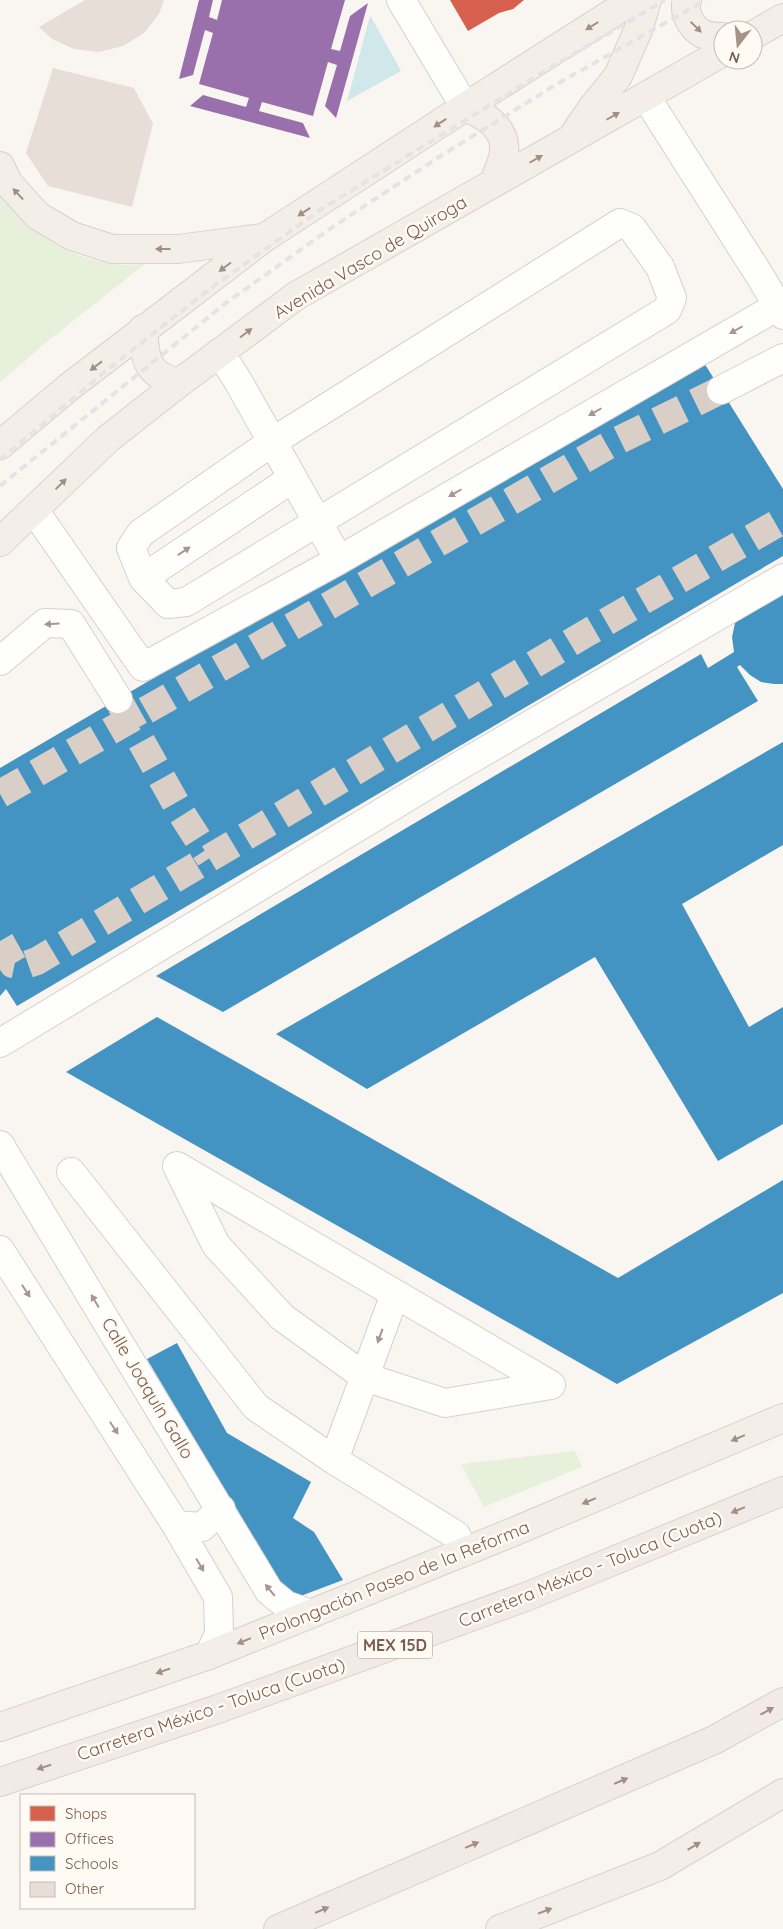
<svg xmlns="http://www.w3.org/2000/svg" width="783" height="1929" viewBox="0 0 783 1929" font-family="Quicksand,sans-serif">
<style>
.green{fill:#e7f0db}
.water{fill:#d0e8ea}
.shops{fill:#d6604d}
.offices{fill:#9970ab}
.schools{fill:#4393c3}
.building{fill:#e6ded7}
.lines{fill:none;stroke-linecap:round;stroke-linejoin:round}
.minor-tunnel{stroke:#d9cfc7;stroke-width:28;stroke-dasharray:28 14;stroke-linecap:butt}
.minor-casing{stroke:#d7d1cb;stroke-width:30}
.major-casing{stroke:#dad1cc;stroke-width:30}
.highway-casing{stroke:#dad1cc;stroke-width:30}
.minor{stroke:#fefefd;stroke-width:28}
.major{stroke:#f3eee8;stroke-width:28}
.highway{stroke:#f2eae7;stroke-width:28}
.rail{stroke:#e6e3e7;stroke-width:4;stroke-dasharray:8 5;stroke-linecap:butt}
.oneway{fill:#a48f83}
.oneway2{fill:#a8958b}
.oneway3{fill:#a48e83}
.labels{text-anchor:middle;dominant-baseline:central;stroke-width:5;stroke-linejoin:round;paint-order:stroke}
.shield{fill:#fffaf3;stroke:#a28b7f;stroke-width:1}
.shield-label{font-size:16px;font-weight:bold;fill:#7a5c4d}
.street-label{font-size:18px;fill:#7a5c4d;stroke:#fffaf3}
</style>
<rect width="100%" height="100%" fill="#f9f5f0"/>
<!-- green -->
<path class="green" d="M0,195C27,228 57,252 99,261C107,262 115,265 122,265C130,265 138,264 146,263L43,345L0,382Z
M575,1451L582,1467L484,1507L461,1464Z"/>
<!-- water -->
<path class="water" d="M370,15L401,71L347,101L370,16Z"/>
<!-- shops -->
<path class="shops" d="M450,0H524L513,9L499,13L468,31Z"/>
<!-- offices -->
<path class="offices" d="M199,0H213L209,17L217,20L222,0H345L331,49L340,51L350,16L368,3L336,118L325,106L337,65L328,62L313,116L262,102L259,111L303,123L310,138L190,106L203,95L246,107L249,98L199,84L213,33L205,30L193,75L179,79Z"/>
<!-- schools -->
<path class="schools" d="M701,358L783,489V556L17,1006L6,989L0,996V768Z
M783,595V684H774L761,682L750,675L740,665L737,667L758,701L223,1012L156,976L701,654L708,668L734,652L732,637L735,623L743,611L767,596Z
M783,742V845L682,904L749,1027L783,1007V1124L718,1161L595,957L367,1089L276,1034Z
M157,1017L618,1278L783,1180V1293L617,1384L66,1072Z
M177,1343L227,1433L311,1482L293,1518L314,1532L343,1580L290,1600L147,1359Z"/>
<!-- building -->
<path class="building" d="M85,0H164L159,14L144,33L123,46L99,52L74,49L52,39L39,27Z
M53,68L134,88L153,124L132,207L48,186L26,153Z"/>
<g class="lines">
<!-- minor-tunnel -->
<path class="minor-tunnel" d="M121,705L180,811L210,858
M0,794L609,445L721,390
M0,941L13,964L23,966L37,961L585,634L783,520"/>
<!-- minor casing -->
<g class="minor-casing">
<path id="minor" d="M401,0L465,107
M646,97L760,276L783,315
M620,223L632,228L660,267L672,298L667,310L186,602L168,604L143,578L131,548L141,533L272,442Z
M220,353L238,381L339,560
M721,390L783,358
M34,510L143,667L339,560L778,306
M143,578L293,478
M0,661L45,623L71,624L118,699
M0,1043L454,769L783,578
M0,1145L269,1591L286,1605L311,1614
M177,1166L551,1385L445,1403L365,1377L282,1317L216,1245Z
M71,1172L256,1407L334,1460L456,1535L464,1552
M0,1250L176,1525L218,1597L219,1634L209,1655
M334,1460L395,1294
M176,1525L202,1527L221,1509"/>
</g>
<!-- major casing -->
<g class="major-casing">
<path id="major" d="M687,0C683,12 691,28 703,34C708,36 717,37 723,37
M753,35L783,18
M465,107C483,114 507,128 504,152C503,162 497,173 494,183
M575,133L592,108L618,76L639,28L647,0
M0,166L9,184L38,216L72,236L112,249H178L262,238
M143,329C145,359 146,375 179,383
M0,445L69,387L264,238L465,107L633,0
M0,542L109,438L179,383L296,296L723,52
M0,1727L209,1655L513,1532L783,1418
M500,1929L660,1866L783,1793"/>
</g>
<!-- highway casing -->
<g class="highway-casing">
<path id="highway" d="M0,1782L218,1709L528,1596L783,1491
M278,1929L714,1740L783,1702"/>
</g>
<!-- minor -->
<use href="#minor" class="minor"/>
<!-- major -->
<use href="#major" class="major"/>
<!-- highway -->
<use href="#highway" class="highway"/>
<!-- rail -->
<path class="rail" d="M0,460L107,370L211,288L320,210L545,71L665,0
M0,486L226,303L331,228L439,157L557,84L706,0"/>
</g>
<!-- one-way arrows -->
<defs><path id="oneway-solid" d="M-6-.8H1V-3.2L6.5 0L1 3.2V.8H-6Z" transform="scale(1.25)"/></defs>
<g class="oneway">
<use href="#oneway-solid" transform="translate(592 26) rotate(148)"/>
<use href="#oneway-solid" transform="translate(696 27) rotate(44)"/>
<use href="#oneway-solid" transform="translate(613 116) rotate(-30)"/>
<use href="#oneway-solid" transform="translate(440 123) rotate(147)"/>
<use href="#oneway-solid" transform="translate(536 159) rotate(-30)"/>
<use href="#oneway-solid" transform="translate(18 194) rotate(-133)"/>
<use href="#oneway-solid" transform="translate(304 212) rotate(147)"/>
<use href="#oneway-solid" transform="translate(163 249) rotate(180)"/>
<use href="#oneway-solid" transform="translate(225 267) rotate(143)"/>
<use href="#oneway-solid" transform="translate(246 333) rotate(-37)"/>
<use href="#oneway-solid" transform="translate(96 366) rotate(142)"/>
<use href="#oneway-solid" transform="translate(61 484) rotate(-44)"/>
<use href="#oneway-solid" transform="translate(738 1438) rotate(157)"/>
<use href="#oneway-solid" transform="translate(589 1501) rotate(157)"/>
<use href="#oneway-solid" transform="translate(244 1641) rotate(158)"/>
<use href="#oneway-solid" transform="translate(163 1671) rotate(161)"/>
<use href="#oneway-solid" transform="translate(694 1846) rotate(-31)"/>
<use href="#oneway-solid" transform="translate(545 1911) rotate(-21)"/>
</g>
<g class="oneway2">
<use href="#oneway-solid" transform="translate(736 330) rotate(150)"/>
<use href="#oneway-solid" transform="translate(595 412) rotate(150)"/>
<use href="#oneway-solid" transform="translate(455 493) rotate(150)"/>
<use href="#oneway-solid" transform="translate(184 551) rotate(-34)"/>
<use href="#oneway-solid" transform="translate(52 624) rotate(176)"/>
<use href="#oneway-solid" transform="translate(26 1291) rotate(57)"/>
<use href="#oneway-solid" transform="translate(95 1301) rotate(-121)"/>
<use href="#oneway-solid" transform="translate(380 1336) rotate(110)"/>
<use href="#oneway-solid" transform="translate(114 1428) rotate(57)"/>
<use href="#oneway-solid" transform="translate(200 1565) rotate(59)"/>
<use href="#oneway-solid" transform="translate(270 1590) rotate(-129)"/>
</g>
<g class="oneway3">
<use href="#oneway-solid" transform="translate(738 1510) rotate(157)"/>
<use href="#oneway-solid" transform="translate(767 1711) rotate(-29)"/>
<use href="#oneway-solid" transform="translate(44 1767) rotate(162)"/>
<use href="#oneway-solid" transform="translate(621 1781) rotate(-23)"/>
<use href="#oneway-solid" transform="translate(472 1845) rotate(-23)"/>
<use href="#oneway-solid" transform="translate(322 1910) rotate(-23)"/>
</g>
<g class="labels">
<!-- shield labels -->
<rect class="shield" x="357.5" y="1631.5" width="75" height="27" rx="4"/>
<g class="shield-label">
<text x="395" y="1645">MEX 15D</text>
</g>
<!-- street labels -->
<g class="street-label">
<text transform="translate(370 257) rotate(-31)">Avenida Vasco de Quiroga</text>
<text transform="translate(148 1388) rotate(59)">Calle Joaquín Gallo</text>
<text transform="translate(590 1569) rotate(-22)">Carretera México - Toluca (Cuota)</text>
<text transform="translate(394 1580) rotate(-22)">Prolongación Paseo de la Reforma</text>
<text transform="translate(211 1709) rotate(-19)">Carretera México - Toluca (Cuota)</text>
</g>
</g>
<!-- legend -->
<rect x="20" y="1794" width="175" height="115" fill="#fffaf3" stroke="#cabbb1"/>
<rect x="30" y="1806" width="25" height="15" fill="#d6604d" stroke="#cabbb1"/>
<text x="65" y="1819" font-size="15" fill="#7a5c4d">Shops</text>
<rect x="30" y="1832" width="25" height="15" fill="#9970ab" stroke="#cabbb1"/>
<text x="65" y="1844" font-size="15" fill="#7a5c4d">Offices</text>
<rect x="30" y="1856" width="25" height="15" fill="#4393c3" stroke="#cabbb1"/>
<text x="65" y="1869" font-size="15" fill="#7a5c4d">Schools</text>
<rect x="30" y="1882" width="25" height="15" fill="#e6ded7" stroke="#cabbb1"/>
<text x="65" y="1894" font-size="15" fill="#7a5c4d">Other</text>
<!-- north arrow -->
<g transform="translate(738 45) rotate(196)"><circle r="24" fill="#fffaf3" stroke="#cabbb1"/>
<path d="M0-4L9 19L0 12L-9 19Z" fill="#a69286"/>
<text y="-8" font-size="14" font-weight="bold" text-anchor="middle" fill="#7a5c4d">N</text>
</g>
</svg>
